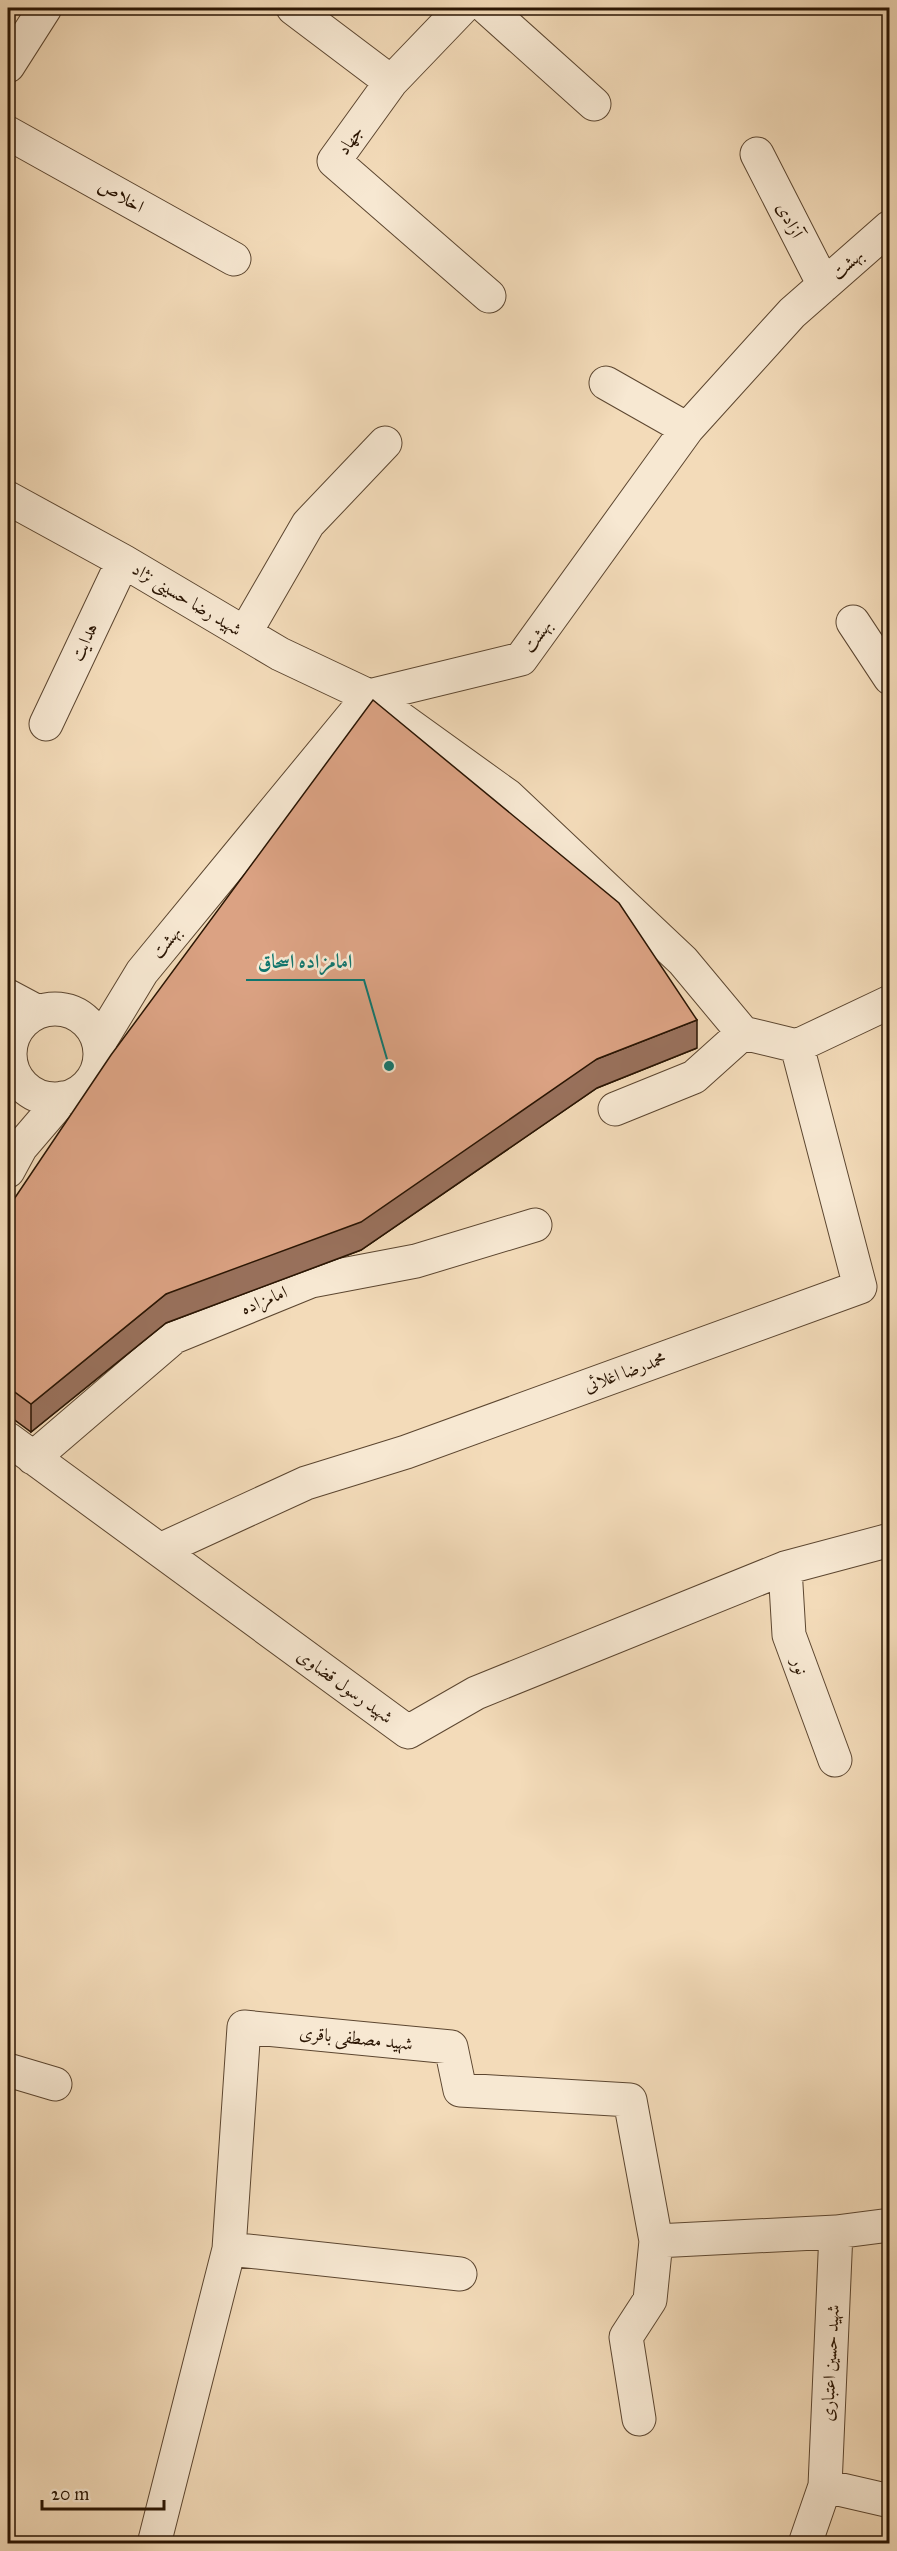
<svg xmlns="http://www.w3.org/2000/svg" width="897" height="2551" viewBox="0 0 897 2551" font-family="'IM FELL Great Primer',Amiri,serif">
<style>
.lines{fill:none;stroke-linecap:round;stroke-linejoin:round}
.minor-casing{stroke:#5c4630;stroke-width:35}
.minor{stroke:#f7e8d2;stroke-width:33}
.wall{fill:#bc8b71;stroke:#2a1503;stroke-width:1.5}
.shaded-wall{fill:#99715c;stroke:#2a1503;stroke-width:1.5}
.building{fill:#dba283;stroke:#2a1503;stroke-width:1.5}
.labels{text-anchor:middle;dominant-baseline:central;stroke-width:5;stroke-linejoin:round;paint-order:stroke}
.street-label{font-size:18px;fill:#2a1503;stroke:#f7e8d2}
.leader{fill:none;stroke:#0f766e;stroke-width:2}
.callout-dot{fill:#0f766e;stroke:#f7e8d2;stroke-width:2}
.callout-label{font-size:20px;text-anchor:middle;font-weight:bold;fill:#0f766e;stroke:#f7e8d2;stroke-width:5;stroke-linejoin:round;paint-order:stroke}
</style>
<rect width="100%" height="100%" fill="#f3dbb9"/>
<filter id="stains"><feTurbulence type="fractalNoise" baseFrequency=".00333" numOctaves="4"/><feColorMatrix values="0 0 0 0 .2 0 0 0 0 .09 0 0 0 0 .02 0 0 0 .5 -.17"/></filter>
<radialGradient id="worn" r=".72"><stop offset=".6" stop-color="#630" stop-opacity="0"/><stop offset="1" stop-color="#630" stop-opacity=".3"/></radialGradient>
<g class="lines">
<!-- minor casing -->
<g class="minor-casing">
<path id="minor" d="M293,8L391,82L334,161L489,296
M487,8L594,104
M8,66L45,8
M391,82L462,8
M8,133L234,259
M757,154L824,285
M606,383L687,429
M8,498L123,561L280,654L369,696L508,796L683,961L743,1033L797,1046L890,1002
M853,622L890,678
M245,633L308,524L385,443
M46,724L123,561
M8,996L38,1012
M10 1054a45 45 0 1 1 90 0a45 45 0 1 1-90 0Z
M99,1043L142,972L369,696L521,659L687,429L792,313L890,227
M615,1109L694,1077L743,1033
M8,1171L21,1147L63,1098
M8,1439L408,1732L476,1693L785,1568L890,1540
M33,1458L174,1337L311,1281L416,1261L535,1225
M160,1550L306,1483L406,1452L860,1287L797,1046
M785,1568L789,1635L835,1760
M8,2070L55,2084
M656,2241L836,2232
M229,2249L460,2274
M825,2486L890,2501
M154,2544L229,2249L244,2027L451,2047L460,2090L630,2100L656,2241L650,2300L626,2337L639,2419
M805,2544L825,2486L836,2232L890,2225"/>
</g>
<!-- minor -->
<use href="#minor" class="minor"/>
</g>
<!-- wall -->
<path class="wall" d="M697,1048L597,1088L361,1250L166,1323L31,1432L8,1415V1208Z"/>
<!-- shaded-wall -->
<path class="shaded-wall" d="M697,1020V1048L597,1088L361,1250L166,1323L31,1432V1404L166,1294L597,1059Z"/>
<!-- building -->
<path class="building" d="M373,700L619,903L697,1020L597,1059L361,1222L166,1294L31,1404L8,1387V1208L111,1055Z"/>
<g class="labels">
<!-- street labels -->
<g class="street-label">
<text transform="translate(350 140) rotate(-55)">جهاد</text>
<text transform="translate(121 196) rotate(29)">اخلاص</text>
<text transform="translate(790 220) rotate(63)">آزادی</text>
<text transform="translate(847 264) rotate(-42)">بهشت</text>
<text transform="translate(187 599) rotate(31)">شهید رضا حسینی نژاد</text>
<text transform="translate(537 636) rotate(-54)">بهشت</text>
<text transform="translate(84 642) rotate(-65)">هدایت</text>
<text transform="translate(166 942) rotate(-51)">بهشت</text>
<text transform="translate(264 1300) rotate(-22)">امامزاده</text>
<text transform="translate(625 1372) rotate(-20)">محمدرضا اغلائی</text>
<text transform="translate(800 1666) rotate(70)">نور</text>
<text transform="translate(345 1686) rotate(36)">شهید رسول قضاوی</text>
<text transform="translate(356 2038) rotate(6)">شهید مصطفی باقری</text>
<text transform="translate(830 2363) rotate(-87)">شهید حسین اعتباری</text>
</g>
</g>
<!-- callouts -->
<path class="leader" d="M389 1066L364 980H246"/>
<circle class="callout-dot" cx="389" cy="1066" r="6"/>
<g class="callout-label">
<text x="305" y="968">امامزاده اسحاق</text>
</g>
<!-- margin -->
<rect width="897" height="2551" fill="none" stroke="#f3dbb9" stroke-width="30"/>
<rect x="9" y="9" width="879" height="2533" fill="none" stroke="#2a1503" stroke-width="3"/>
<rect x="15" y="15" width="867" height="2521" fill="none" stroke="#2a1503" stroke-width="1.5"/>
<!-- scale -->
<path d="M42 2500v9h122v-9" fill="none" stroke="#2a1503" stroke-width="3"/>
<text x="51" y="2500" font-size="18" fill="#2a1503" stroke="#f7e8d2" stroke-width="4.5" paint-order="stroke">20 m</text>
<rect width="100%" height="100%" filter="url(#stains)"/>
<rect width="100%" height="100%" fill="url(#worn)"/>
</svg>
